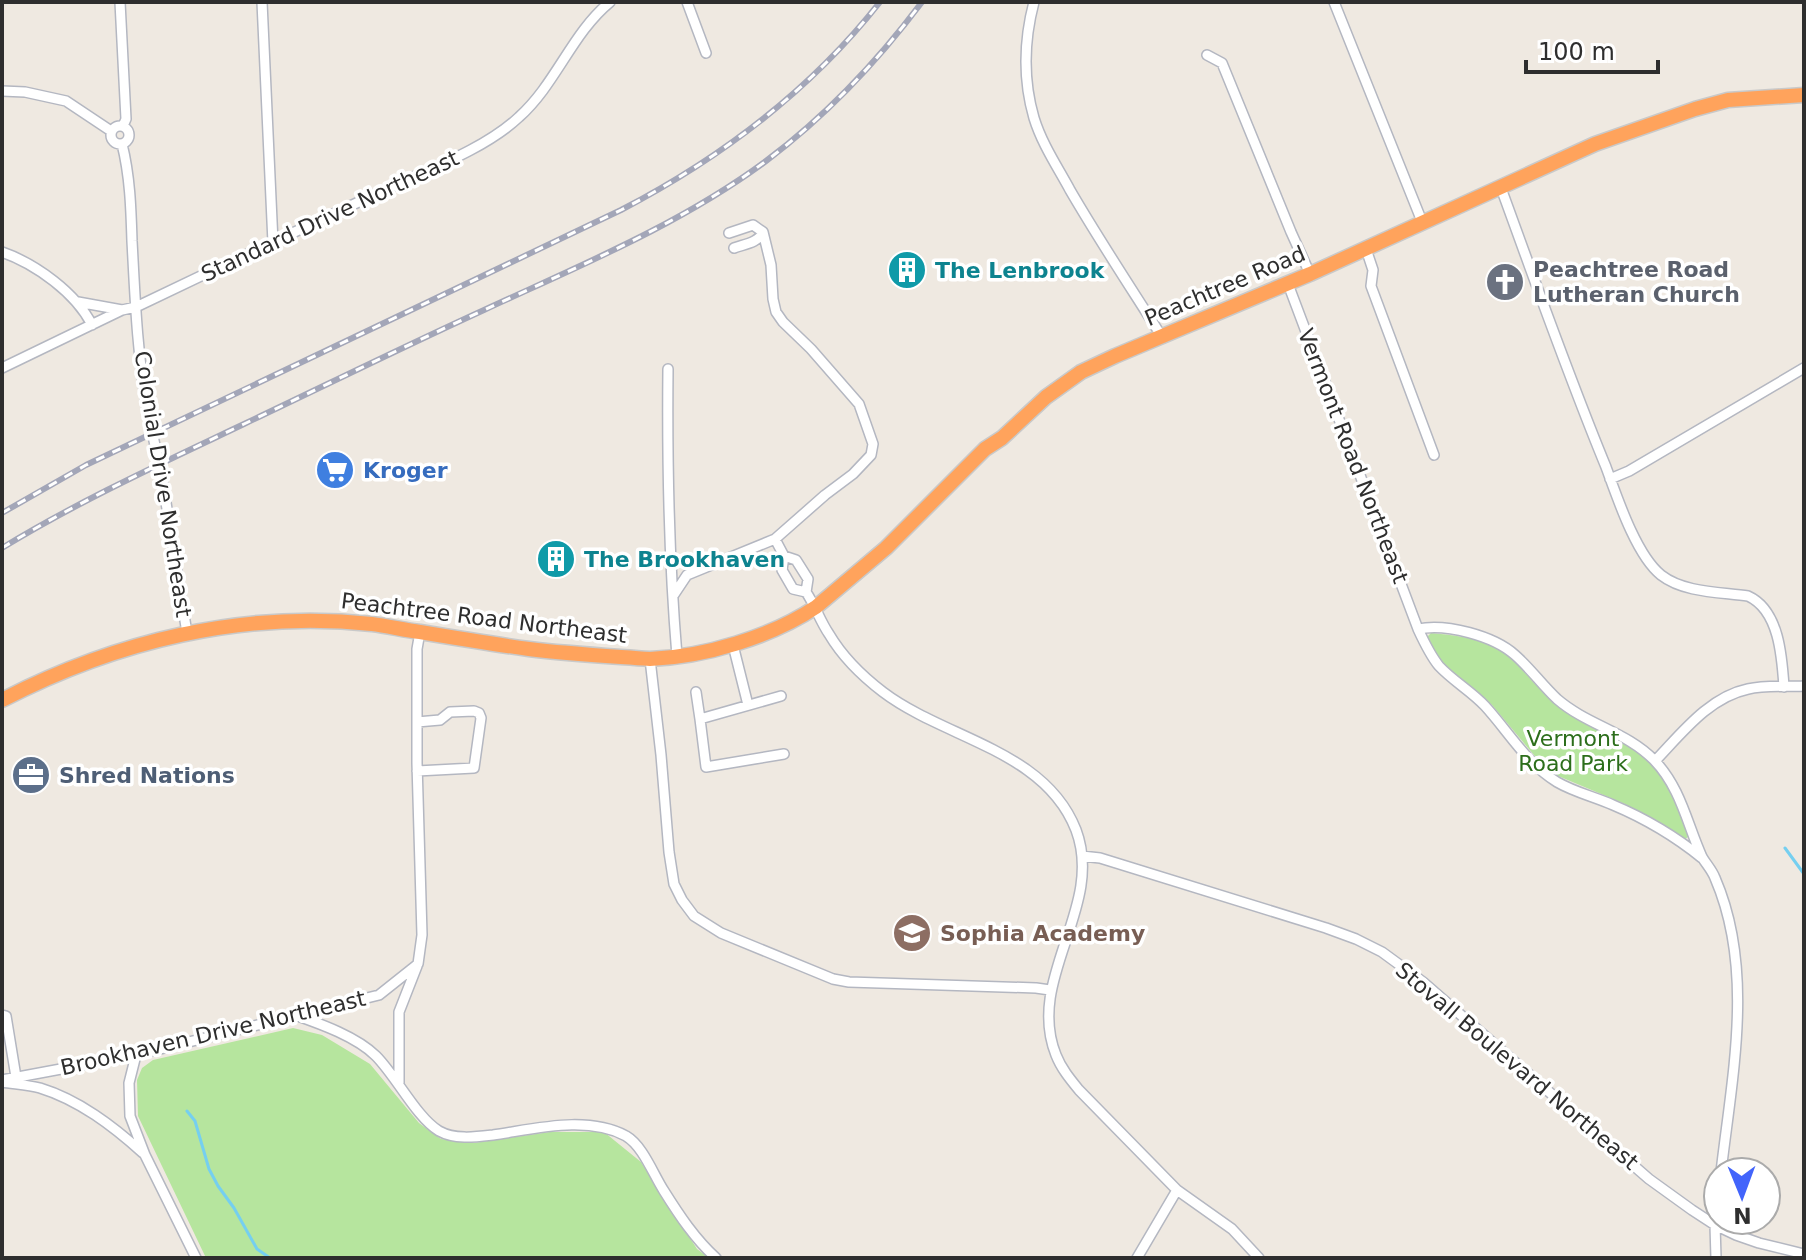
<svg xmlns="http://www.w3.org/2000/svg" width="1806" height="1260" viewBox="0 0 1806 1260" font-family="'DejaVu Sans',sans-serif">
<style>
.green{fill:#b6e59e}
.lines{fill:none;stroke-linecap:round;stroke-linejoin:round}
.stream{stroke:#75cff0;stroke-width:3}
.minor-casing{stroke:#b4b7c1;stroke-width:12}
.highway-casing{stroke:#c9c9c9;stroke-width:17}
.minor{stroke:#fff;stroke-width:9}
.highway{stroke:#ffa35c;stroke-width:14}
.rail-casing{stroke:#a3a6b8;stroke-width:6}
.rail{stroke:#fff;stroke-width:3;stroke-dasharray:9;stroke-linecap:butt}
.minor-bridge-casing{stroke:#b4b7c1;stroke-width:12;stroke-linecap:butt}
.minor-bridge{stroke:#fff;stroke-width:9}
.labels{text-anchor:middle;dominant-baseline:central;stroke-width:7;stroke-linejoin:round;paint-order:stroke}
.street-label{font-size:22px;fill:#2e2e2e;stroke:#fff}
.worship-label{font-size:22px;font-weight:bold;fill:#5b616d;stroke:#fff;text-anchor:start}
.culture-label{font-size:22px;font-weight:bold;fill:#0d838f;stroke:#fff;text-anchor:start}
.shop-label{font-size:22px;font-weight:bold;fill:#366cbe;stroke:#fff;text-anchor:start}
.park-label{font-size:22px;fill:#2c6e1b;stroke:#fff}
.service-label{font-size:22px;font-weight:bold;fill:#4e5e75;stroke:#fff;text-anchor:start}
.education-label{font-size:22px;font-weight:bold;fill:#785e54;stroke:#fff;text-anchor:start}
</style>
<rect width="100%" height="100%" fill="#efe9e1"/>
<!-- green -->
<path class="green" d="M1431,633C1450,635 1473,637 1491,645C1516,656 1530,682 1550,699C1583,728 1628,736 1657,769C1673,787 1681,813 1691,835L1685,839L1680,837L1625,804L1551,773L1539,761L1492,705L1441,664L1426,638Z
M293,1028L322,1035L370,1064L419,1123L441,1139L474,1143L550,1132H604L641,1162L697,1249L709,1258H206L138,1116L137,1080L142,1068L153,1060Z"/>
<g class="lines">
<!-- stream -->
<path class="stream" d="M1785,848L1804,874
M187,1111L195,1121L209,1169L218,1186L234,1208L257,1249L270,1258"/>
<!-- minor casing -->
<g class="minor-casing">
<path id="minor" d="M120,2L126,119L123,126
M262,2L273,243
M687,2L706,53
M1034,2C1024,40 1023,80 1034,118C1042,144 1057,166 1070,190C1099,240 1131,288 1162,337
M1334,2L1423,224
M1207,55L1222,63L1291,232L1310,274
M2,91L25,92L66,101L111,131
M111 135a9 9 0 1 1 18 0a9 9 0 1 1-18 0Z
M122,144C130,176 131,208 132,241C135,296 137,353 147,407
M1501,188C1535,281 1568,375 1606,467C1617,497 1636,555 1661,575C1684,593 1721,592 1748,596C1779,610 1782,656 1784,687
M734,248C745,244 758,243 763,232
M1366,249L1373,270L1371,286L1434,455
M2,252C36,264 76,293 92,325
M1288,284L1418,629C1424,642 1430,655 1439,666C1453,681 1471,691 1485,706C1508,731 1527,764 1557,782C1574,792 1595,797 1613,805C1644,818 1676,837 1702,858
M78,302L122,310
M2,368L122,310L136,307C217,268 298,230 380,192C424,171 484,150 519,117C556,84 572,33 610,2
M668,369C667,464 669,561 677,656
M1610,479L1629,471L1804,368
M163,484L187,633
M775,539L784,556L782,570L793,589L806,592C815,605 820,621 829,634C842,656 862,676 883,692C945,739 1045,750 1076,830C1105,907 1025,978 1056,1055C1061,1068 1070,1079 1079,1090L1177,1190L1232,1229L1259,1258
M784,556L796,560L808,579L806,592
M673,596L687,575L775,539L825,495L853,474L871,455L873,444L859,404L811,349L783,322L776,312L773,299L771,265L763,232L753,225L729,233
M1418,629C1446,623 1494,636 1515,655C1530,668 1542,685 1557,699C1587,725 1627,732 1654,760C1681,788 1687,824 1702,857C1706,864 1712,870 1715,878C1755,970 1732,1076 1721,1172
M733,645L748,705
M650,659L661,755L669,852L674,884L682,900L694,916L721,933L833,979L849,982L1036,988L1050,990
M696,692L700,719L781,696
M700,719L706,767L784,754
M1655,761C1681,734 1709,697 1748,689C1766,685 1786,687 1804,686
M417,771L474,768L481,718L479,713L474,711L450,712L440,720L417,722
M1082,856L1100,858L1326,928L1356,939L1382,952L1423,982L1649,1179L1692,1210L1715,1225L1736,1235L1759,1243L1804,1254
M2,1015L6,1016L16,1077
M295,1015C321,1024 357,1037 376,1056C396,1076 417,1118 439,1131C455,1140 476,1137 493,1135C535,1129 587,1115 626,1136C643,1146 653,1174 664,1191C679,1215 695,1239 716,1258
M136,1055L129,1083L130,1116L145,1155L196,1258
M2,1080L136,1055L379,995L418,964L422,935L417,763V649L420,632
M2,1082C14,1084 28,1085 40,1088C79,1100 113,1126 143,1153
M399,1083V1012L417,966
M1137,1258L1177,1190
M1716,1258L1715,1225L1718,1202"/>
</g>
<!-- highway casing -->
<g class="highway-casing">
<path id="highway" d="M2,700C116,641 244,610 372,624C388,626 404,630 420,632C456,638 492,644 529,649C569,654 609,656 650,659C704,657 771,637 816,607L886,548L985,449L1002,438L1046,397L1081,372L1115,356L1310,274L1595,144L1695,109L1728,100L1804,95"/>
</g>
<!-- minor -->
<use href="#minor" class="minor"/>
<!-- highway -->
<use href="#highway" class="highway"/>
<!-- rail casing -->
<g class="rail-casing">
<path id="rail" d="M2,513L86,465L621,210C721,158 810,91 880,2
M2,548C79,501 162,463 244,424C324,386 403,347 484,310C579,266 681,224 766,161C826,116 877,62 922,2"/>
</g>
<!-- rail -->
<use href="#rail" class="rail"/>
<!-- minor-bridge casing -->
<g class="minor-bridge-casing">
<path id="minor-bridge" d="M147,407L163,484"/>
</g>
<!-- minor-bridge -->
<use href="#minor-bridge" class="minor-bridge"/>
</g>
<!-- icons -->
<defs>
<g id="building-disc" transform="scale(2)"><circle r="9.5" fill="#0f9aa8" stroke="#fff"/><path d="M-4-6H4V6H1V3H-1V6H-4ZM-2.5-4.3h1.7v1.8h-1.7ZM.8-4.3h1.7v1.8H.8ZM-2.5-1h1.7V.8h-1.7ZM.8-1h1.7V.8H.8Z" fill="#fff"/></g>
<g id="church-disc" transform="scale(2)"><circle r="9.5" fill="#6b7280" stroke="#fff"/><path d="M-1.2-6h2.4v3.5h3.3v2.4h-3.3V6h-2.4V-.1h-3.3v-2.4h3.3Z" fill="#fff"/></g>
<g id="supermarket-disc" transform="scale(2)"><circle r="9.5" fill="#3f7fe0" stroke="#fff"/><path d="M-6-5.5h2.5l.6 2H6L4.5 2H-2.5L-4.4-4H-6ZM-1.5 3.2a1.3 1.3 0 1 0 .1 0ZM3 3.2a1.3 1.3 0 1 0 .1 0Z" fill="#fff"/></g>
<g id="office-disc" transform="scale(2)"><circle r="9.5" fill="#5c6f8a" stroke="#fff"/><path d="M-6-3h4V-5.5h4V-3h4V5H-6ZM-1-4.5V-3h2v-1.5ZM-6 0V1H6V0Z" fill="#fff"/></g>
<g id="school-disc" transform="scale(2)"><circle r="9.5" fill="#8d6e63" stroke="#fff"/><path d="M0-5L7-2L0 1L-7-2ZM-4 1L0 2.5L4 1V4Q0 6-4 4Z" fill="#fff"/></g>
</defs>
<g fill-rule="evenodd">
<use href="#building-disc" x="907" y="270"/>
<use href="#church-disc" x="1505" y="282"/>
<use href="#supermarket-disc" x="335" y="470"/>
<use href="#building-disc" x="556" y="559"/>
<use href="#office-disc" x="31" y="775"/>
<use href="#school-disc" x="912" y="933"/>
</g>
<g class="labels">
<!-- street labels -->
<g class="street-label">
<text transform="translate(330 216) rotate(-25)">Standard Drive Northeast</text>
<text transform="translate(1225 286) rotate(-23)">Peachtree Road</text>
<text transform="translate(1353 456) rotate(69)">Vermont Road Northeast</text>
<text transform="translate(163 484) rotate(81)">Colonial Drive Northeast</text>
<text transform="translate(484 618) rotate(7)">Peachtree Road Northeast</text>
<text transform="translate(213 1033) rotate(-13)">Brookhaven Drive Northeast</text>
<text transform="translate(1517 1066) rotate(40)">Stovall Boulevard Northeast</text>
</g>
<!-- worship labels -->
<g class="worship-label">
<text x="1533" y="269">Peachtree Road<tspan x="1533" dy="25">Lutheran Church</tspan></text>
</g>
<!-- culture labels -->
<g class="culture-label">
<text x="935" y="270">The Lenbrook</text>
<text x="584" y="559">The Brookhaven</text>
</g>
<!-- shop labels -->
<g class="shop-label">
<text x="363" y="470">Kroger</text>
</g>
<!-- park labels -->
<g class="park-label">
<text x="1573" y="738">Vermont<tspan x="1573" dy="25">Road Park</tspan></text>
</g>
<!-- service labels -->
<g class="service-label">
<text x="59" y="775">Shred Nations</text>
</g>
<!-- education labels -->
<g class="education-label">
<text x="940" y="933">Sophia Academy</text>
</g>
</g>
<!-- border -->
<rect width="1806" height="1260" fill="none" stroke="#2e2e2e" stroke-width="8"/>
<!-- north arrow -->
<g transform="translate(1742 1196) rotate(179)"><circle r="38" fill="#ffffff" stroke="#ababab" stroke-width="2"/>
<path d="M0-6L14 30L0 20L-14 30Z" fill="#4264fb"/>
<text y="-12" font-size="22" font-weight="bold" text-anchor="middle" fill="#2e2e2e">N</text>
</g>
<!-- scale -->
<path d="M1526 60v12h132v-12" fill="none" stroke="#2e2e2e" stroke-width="4"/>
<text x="1538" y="60" font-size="24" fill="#2e2e2e" stroke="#ffffff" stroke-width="6" paint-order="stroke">100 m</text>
</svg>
